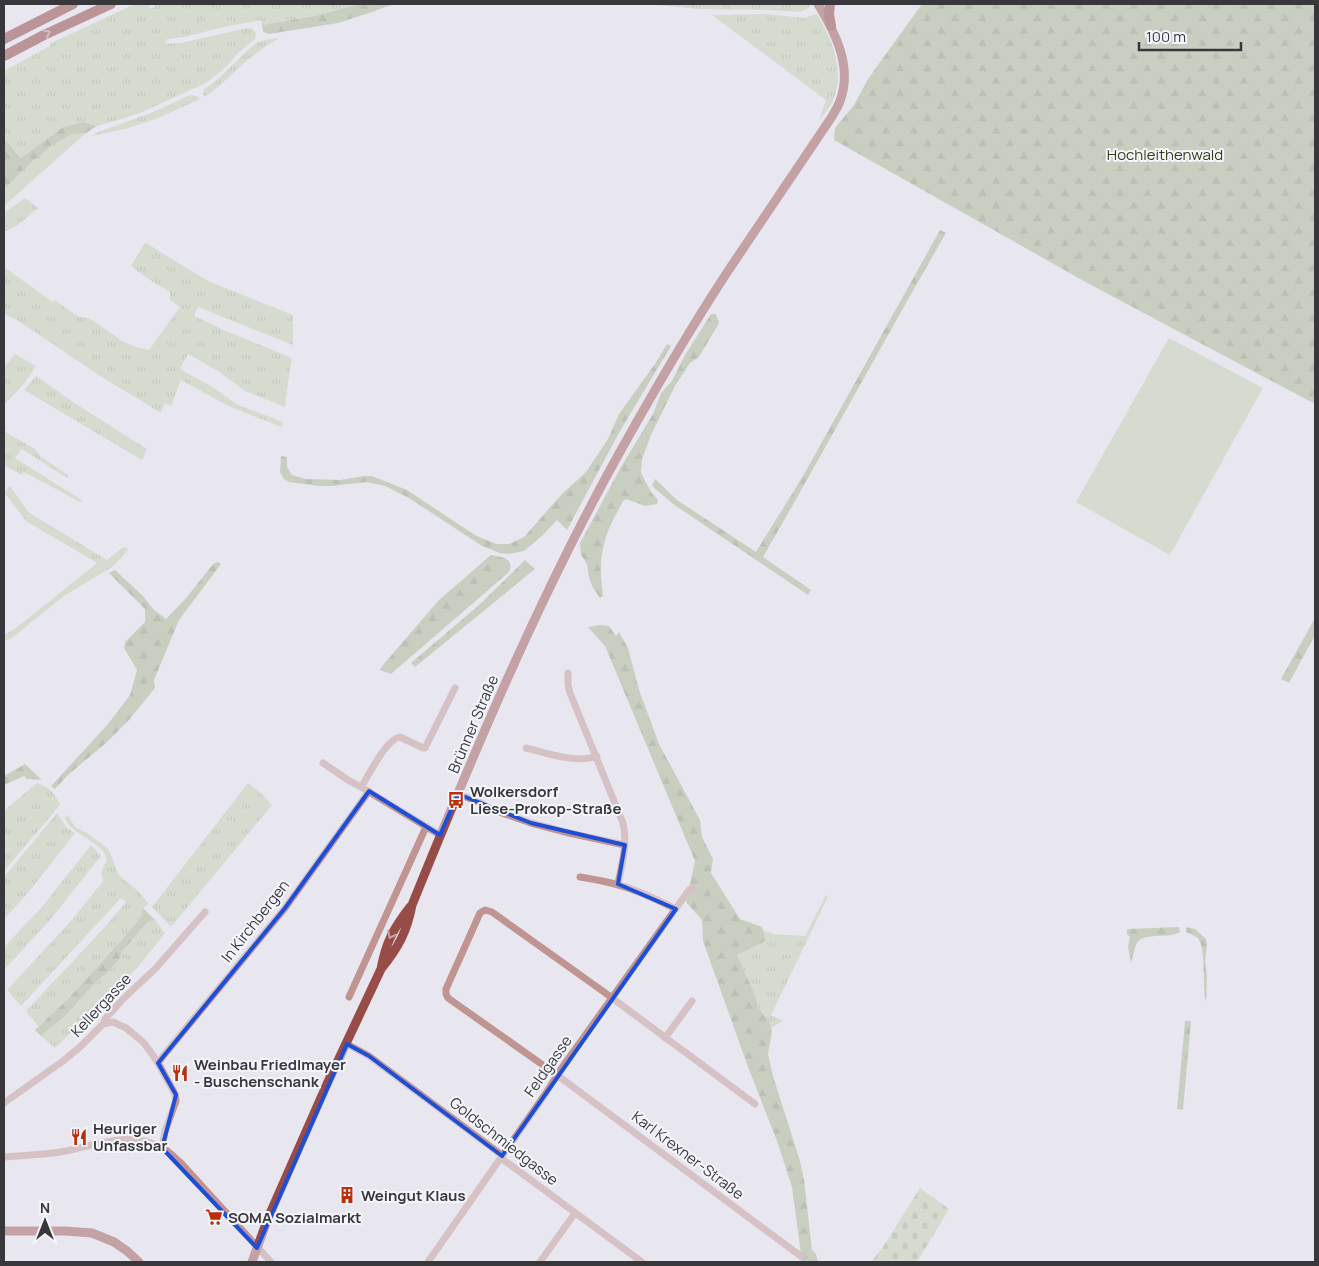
<svg xmlns="http://www.w3.org/2000/svg" width="1319" height="1266" viewBox="0 0 1319 1266" font-family="Manrope,sans-serif">
<style>
.grass{fill:url(#grass-tufts)}
.forest{fill:url(#forest-firs)}
.cemetery{fill:url(#cemetery-stones)}
.pitch{fill:#bfcca7}
.lines{fill:none;stroke-linecap:round;stroke-linejoin:round}
.minor{stroke:#c09490;stroke-width:7}
.major{stroke:#974c48;stroke-width:9}
.highway{stroke:#862f2e;stroke-width:10}
.oneway{stroke:#b8888c}
.oneway2{stroke:#c6a0a3}
.marked{fill:none;stroke:#1d4ed8;stroke-width:4;stroke-linejoin:round}
.labels{text-anchor:middle;dominant-baseline:central;stroke-width:4;stroke-linejoin:round;paint-order:stroke}
.park-label{font-size:15px;fill:#323e0f;stroke:#f5f5fe}
.street-label{font-size:15px;fill:#38383c;stroke:#f5f5fe}
.poi-label{font-size:15px;font-weight:bold;fill:#38383c;stroke:#f5f5fe;text-anchor:start}
</style>
<defs>
<pattern id="grass-tufts" width="24" height="20" patternUnits="userSpaceOnUse" patternTransform="scale(1.25)"><rect width="24" height="20" fill="#bfcca7"/><path d="M3 7l-1-3M5 7V3M7 7l1-3M15 17l-1-3M17 17v-4M19 17l1-3" fill="none" stroke="#9ca789"/></pattern>
<pattern id="forest-firs" width="22" height="20" patternUnits="userSpaceOnUse" patternTransform="scale(1.25)"><rect width="22" height="20" fill="#a3b187"/><path d="M5 1l3.5 6h-7zM16 11l3.5 6h-7z" fill="#869170"/></pattern>
<pattern id="cemetery-stones" width="16" height="16" patternUnits="userSpaceOnUse" patternTransform="scale(1.25)"><rect width="16" height="16" fill="#bfcca7"/><path d="M2 7V4a2 2 0 0 1 4 0v3zM10 15v-3a2 2 0 0 1 4 0v3z" fill="#9ca789"/></pattern>
</defs>
<rect width="100%" height="100%" fill="#e8e7f0"/>
<!-- grass -->
<path class="grass" d="M135,4H149L151,9L154,7L155,4H359L315,16L262,25L261,20L224,27L185,37L167,39L165,44L181,43L247,28H251L254,31L256,34L255,39L238,53L227,66L206,83L140,113L125,118L97,126L84,122L63,127L21,158L4,139V71L50,46L51,43Z
M649,4H810V7L800,12L764,10L698,9Z
M766,14L804,18L817,14C833,41 847,75 831,104C828,110 823,115 819,121L826,100L712,15Z
M277,38L278,39C250,53 230,79 205,97L203,94L204,89L216,81L249,49L256,43L265,40Z
M191,95L197,96L200,99L156,119L125,129L92,136L98,132L151,113L188,96Z
M86,133L4,206V189C21,172 47,142 70,135C75,134 81,133 86,133Z
M25,198L38,208L18,225L4,232V213Z
M146,243L208,281L293,315V345L198,307L194,316L226,331L292,358L289,375L285,407L245,391L218,371L188,354L180,369L211,386L238,405L283,422L282,427L230,407L181,380L171,406L165,403L161,413L105,379L17,320L4,314V267L54,303L53,299L79,317L88,318L98,324L122,341L136,347L149,350L180,307L170,300V292C156,284 143,276 131,266L143,246Z
M15,354L36,366L23,385L4,405V367Z
M36,376L76,404L147,449L142,460L24,390Z
M4,425L6,427L5,432L35,449L40,456L69,476L67,478L22,449L15,458L83,501L80,502L24,472L21,475L4,465Z
M10,486L28,512L107,560L123,547L128,549L122,557L112,567L64,596L12,638L4,641V635L16,628L97,563L26,521L4,492Z
M37,783C52,789 53,791 60,805L4,871V811Z
M248,783L262,794L272,805L171,927L152,907Z
M57,813L67,828L75,833L27,894L4,919V877Z
M68,815L75,827L87,833L101,843L108,849L112,857L117,871L121,877L138,891L149,904L143,908L141,917L119,943L69,998L39,1027L26,1011L103,929L126,902L121,898L21,1006L7,990L71,921L103,881C101,873 101,868 107,861C106,845 78,836 69,825C68,824 65,819 64,818Z
M91,845L101,856L50,920L4,970V947L41,908Z
M826,895L828,897L771,1015L783,1021L771,1028L769,1021L759,1009L753,990L737,955L766,941L763,930L773,934L805,936Z
M155,920L165,933L138,967L55,1048L41,1036L65,1016L97,981L106,974L119,960L122,951L147,923Z"/>
<!-- forest -->
<path class="forest" d="M359,4H393L372,12L338,23L269,34L263,32L262,25L315,16Z
M922,4H1315V404L1091,285L834,140L835,128L854,105L868,79Z
M84,122L97,126L86,133L70,135L52,145L29,164L4,189V139L21,158L63,127Z
M940,230L946,233C884,340 825,450 763,557L811,590L808,595L673,504L652,486L655,479L677,500L756,552L803,476Z
M711,314H716L719,323L699,357L690,363L675,386L651,435L642,459L641,473L651,492L658,500L657,504L645,506L626,499L623,501C616,515 607,529 604,545C599,561 601,579 603,596L600,598L593,588L589,578L587,564L581,555L580,543L621,467L653,414L661,393L672,381L685,355Z
M667,344L671,346L620,431L567,530L557,520L542,536L524,551L509,554L500,553L482,546L409,498L385,486L367,482L331,486H319L289,482L284,479L280,472L281,456L287,457V467L292,475L306,479L340,480L364,476H372L407,490L475,535L496,544H509L524,537L562,494L586,472L608,439L619,414L655,364Z
M491,555C501,557 515,558 509,572L391,674L380,670L383,665L439,600Z
M525,560L535,569L415,667L411,663L478,606Z
M218,562L221,564L179,620L154,680L155,688L128,721L106,743L69,774L55,789L51,786L108,724L130,695L137,670L124,648L125,642L145,622V609L109,573L115,570L143,596L153,609L166,619L187,597L213,564Z
M1315,618V635L1289,683L1281,679Z
M601,625L609,626L616,636L619,632L628,648L639,690L659,744L700,820L702,837L713,859L711,873L740,919L762,927L766,941L737,955L753,990L759,1009L769,1021L772,1031L768,1054L773,1076L800,1161L804,1180L812,1250L816,1254L818,1262H802L792,1187L777,1141L748,1067L703,941L702,920L686,902L695,861L605,646L588,627Z
M25,764L42,780L27,779L24,776L4,785V776Z
M143,908L155,920L147,923L122,951L119,960L106,974L97,981L65,1016L41,1036L35,1030L69,998L119,943L141,917Z
M1179,927L1180,932C1169,939 1143,932 1137,943C1134,948 1133,957 1131,963L1128,947L1130,937L1127,934V929Z
M1186,927L1195,929L1206,939L1207,946L1205,960L1207,976L1206,1002C1202,987 1206,950 1199,940C1197,936 1190,934 1186,932Z
M1185,1021H1191L1183,1110L1177,1109Z"/>
<!-- cemetery -->
<path class="cemetery" d="M920,1188L949,1209L917,1262H871L883,1247Z"/>
<!-- pitch -->
<path class="pitch" d="M1169,338L1263,388L1170,555L1076,502Z"/>
<g class="lines">
<!-- minor -->
<path class="minor" d="M568,673V685L570,693L623,823C628,844 622,864 618,884
M526,748C546,753 577,764 597,756
M323,763L348,780L361,787L440,835
M361,787C369,775 386,739 400,737L423,748H425L455,688
M458,794L479,802L488,808L531,823L569,833L625,845
M580,877C592,879 606,881 618,885C639,890 657,900 676,909
M349,997L426,827
M103,1024L113,1022L126,1028L143,1042L150,1051L158,1063L175,1094L176,1101L165,1131L162,1148
M665,1038L692,1001
M347,1044L369,1056L499,1153L505,1161L642,1262
M158,1063L163,1056L285,908L369,791
M4,1103L63,1061L80,1047L103,1024L105,1019L123,999L156,968L205,912
M755,1104L604,992L492,912L485,910L480,913L446,989V994L448,998L557,1075L802,1257
M4,1157C24,1155 45,1155 66,1151C96,1145 131,1131 161,1147C169,1151 175,1158 182,1164L271,1262
M428,1262L546,1093L561,1069L689,890L693,888
M540,1262L575,1213"/>
<!-- major -->
<path class="major" d="M381,969C386,942 393,929 410,907
M4,1231H65L92,1233L114,1242L127,1251L139,1262
M252,1262L268,1218L327,1084L381,969C398,948 407,932 412,905C472,757 534,609 611,468C648,401 686,335 728,271C762,220 797,169 831,118C834,113 838,107 840,101C853,67 835,32 818,4"/>
<!-- highway -->
<path class="highway" d="M830,4L829,14L831,26
M4,39L73,4
M4,56L44,35L111,4"/>
</g>
<!-- one-way arrows -->
<defs><path id="oneway-chevron" d="M-2-3.5L2.5 0L-2 3.5" fill="none" stroke-width="1.6" stroke-linecap="round" stroke-linejoin="round" transform="scale(1.25)"/></defs>
<use class="oneway" href="#oneway-chevron" transform="translate(47 33) rotate(-26)"/>
<use class="oneway2" href="#oneway-chevron" transform="translate(391 935) rotate(117)"/>
<!-- marked area -->
<path d="M0 0H1319V1266H0ZM369,791L440,835L458,794L531,823L625,845L618,884L676,909L502,1156L369,1056L347,1044L257,1248L162,1148L176,1095L158,1063L285,908Z" fill="#e8e7f0" fill-opacity=".55" fill-rule="evenodd"/>
<path class="marked" d="M369,791L440,835L458,794L531,823L625,845L618,884L676,909L502,1156L369,1056L347,1044L257,1248L162,1148L176,1095L158,1063L285,908Z"/>
<!-- icons -->
<defs>
<g id="bus-bare" transform="scale(1.35)"><path d="M-5-6H5V4H4V6H2V4H-2V6H-4V4H-5ZM-3.5-4V0h7V-4ZM-3.5 1.2v1.5H-2V1.2ZM2 1.2v1.5H3.5V1.2Z" fill="#b92f08" stroke="#f5f5fe" stroke-width="2.5" paint-order="stroke"/></g>
<g id="restaurant-bare" transform="scale(1.35)"><path d="M-5-6h1v4h1v-4h1v4h1v-4h1v5L-1.5 .5V6h-2V.5L-5-1ZM5-6V6H3V1.5H1.5Q1.5-4 5-6Z" fill="#b92f08" stroke="#f5f5fe" stroke-width="2.5" paint-order="stroke"/></g>
<g id="building-bare" transform="scale(1.35)"><path d="M-4-6H4V6H1V3H-1V6H-4ZM-2.5-4.3h1.7v1.8h-1.7ZM.8-4.3h1.7v1.8H.8ZM-2.5-1h1.7V.8h-1.7ZM.8-1h1.7V.8H.8Z" fill="#b92f08" stroke="#f5f5fe" stroke-width="2.5" paint-order="stroke"/></g>
<g id="supermarket-bare" transform="scale(1.35)"><path d="M-6-5.5h2.5l.6 2H6L4.5 2H-2.5L-4.4-4H-6ZM-1.5 3.2a1.3 1.3 0 1 0 .1 0ZM3 3.2a1.3 1.3 0 1 0 .1 0Z" fill="#b92f08" stroke="#f5f5fe" stroke-width="2.5" paint-order="stroke"/></g>
</defs>
<g fill-rule="evenodd">
<use href="#bus-bare" x="456" y="800"/>
<use href="#restaurant-bare" x="180" y="1073"/>
<use href="#restaurant-bare" x="79" y="1137"/>
<use href="#building-bare" x="347" y="1195"/>
<use href="#supermarket-bare" x="214" y="1217"/>
</g>
<g class="labels">
<!-- park labels -->
<g class="park-label">
<text x="1165" y="154">Hochleithenwald</text>
</g>
<!-- street labels -->
<g class="street-label">
<text transform="translate(473 724) rotate(-67)">Brünner Straße</text>
<text transform="translate(255 921) rotate(-52)">In Kirchbergen</text>
<text transform="translate(101 1005) rotate(-47)">Kellergasse</text>
<text transform="translate(548 1066) rotate(-55)">Feldgasse</text>
<text transform="translate(504 1141) rotate(38)">Goldschmiedgasse</text>
<text transform="translate(688 1155) rotate(37)">Karl Krexner-Straße</text>
</g>
<!-- poi labels -->
<g class="poi-label">
<text x="470" y="791">Wolkersdorf<tspan x="470" dy="17">Liese-Prokop-Straße</tspan></text>
<text x="194" y="1064">Weinbau Friedlmayer<tspan x="194" dy="17">- Buschenschank</tspan></text>
<text x="93" y="1128">Heuriger<tspan x="93" dy="17">Unfassbar</tspan></text>
<text x="361" y="1195">Weingut Klaus</text>
<text x="228" y="1217">SOMA Sozialmarkt</text>
</g>
</g>
<!-- border -->
<rect width="1319" height="1266" fill="none" stroke="#38383c" stroke-width="10"/>
<!-- north arrow -->
<g transform="translate(45 1221)" stroke="#f5f5fe" stroke-width="4" paint-order="stroke">
<path d="M0-4L9 19L0 12L-9 19Z" fill="#38383c"/>
<text y="-8" font-size="14" font-weight="bold" text-anchor="middle" fill="#38383c">N</text>
</g>
<!-- scale -->
<path d="M1139 42v8h102v-8" fill="none" stroke="#38383c" stroke-width="2.5"/>
<text x="1146" y="42" font-size="15" fill="#38383c" stroke="#f5f5fe" stroke-width="4" paint-order="stroke">100 m</text>
</svg>
